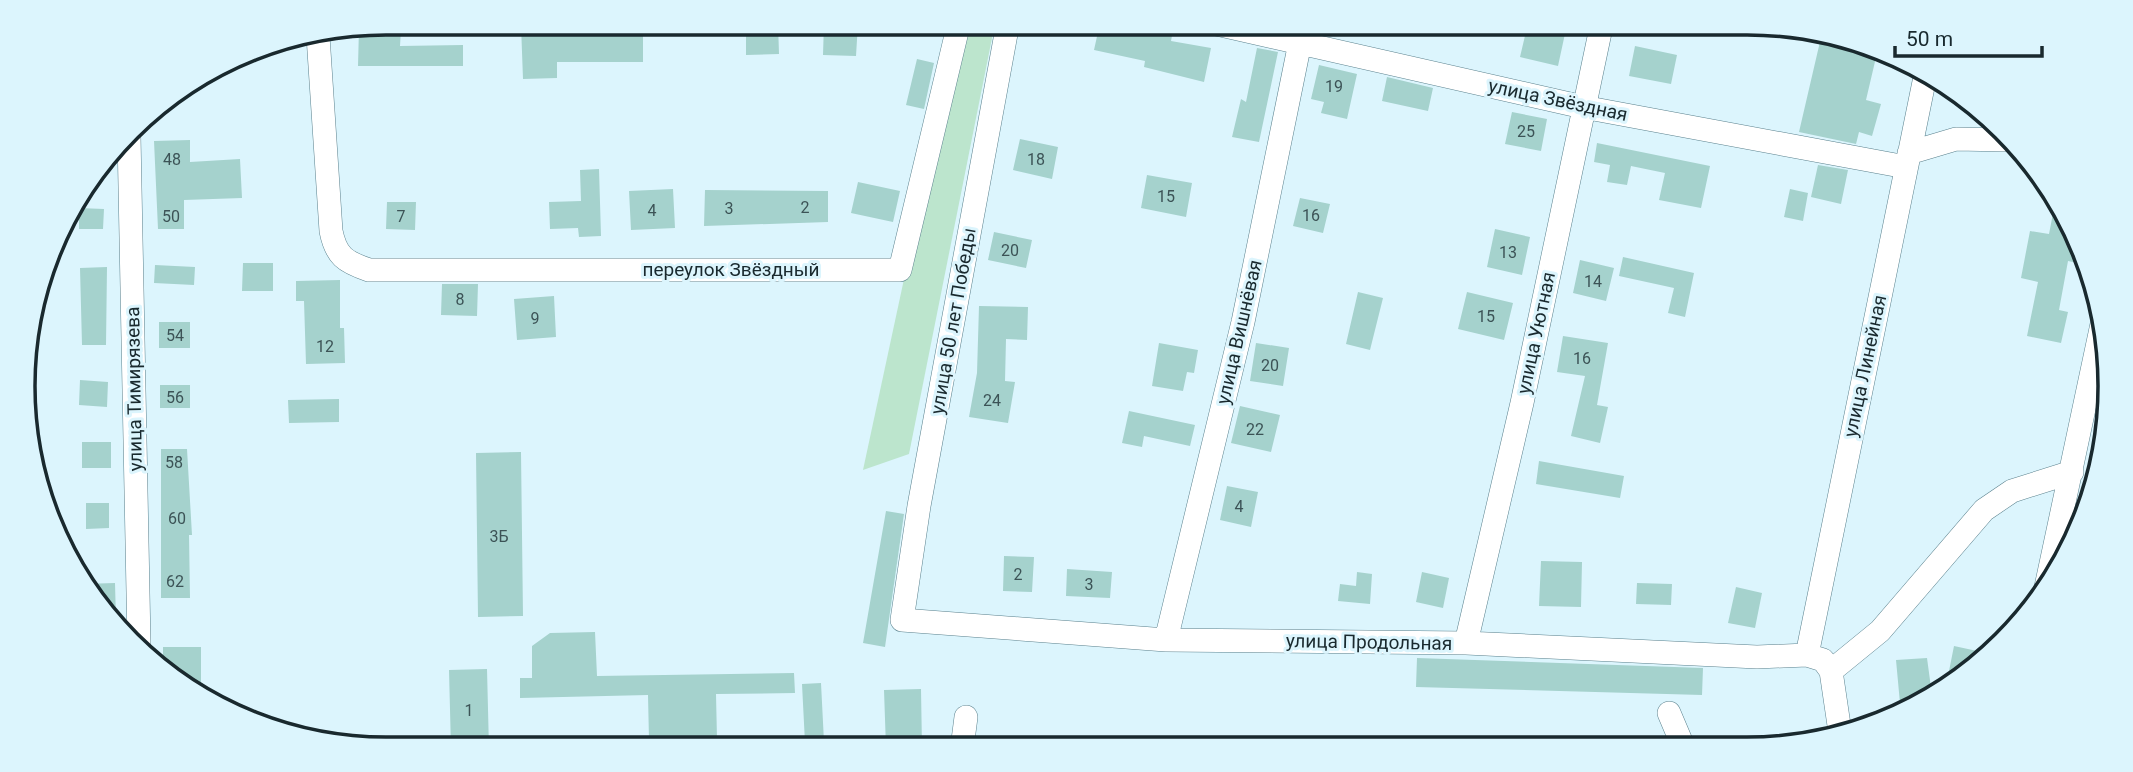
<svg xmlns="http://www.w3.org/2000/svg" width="2133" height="772" viewBox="0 0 2133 772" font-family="Roboto,sans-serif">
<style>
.green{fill:#bce5cd}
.building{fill:#a5d2cd}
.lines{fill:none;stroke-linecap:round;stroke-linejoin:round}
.minor-casing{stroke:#5a818d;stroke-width:24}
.minor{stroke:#fff;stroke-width:23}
.labels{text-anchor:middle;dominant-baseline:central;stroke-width:6;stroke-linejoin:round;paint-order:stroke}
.number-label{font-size:16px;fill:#3c5356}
.street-label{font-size:19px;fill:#19292e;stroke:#dcf5fd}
.rim{fill:none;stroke:#19292e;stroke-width:3.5}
</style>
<rect width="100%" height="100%" fill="#dcf5fd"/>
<!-- green -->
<path class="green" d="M959,23H991L993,33L909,454L863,470Z"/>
<!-- building -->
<path class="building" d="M581,23H643V62H557V78L523,79L521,25Z
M746,23H778L779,54L746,55Z
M824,23H858L856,56L823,55Z
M1100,23L1150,34L1151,26L1173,30L1171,41L1211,48L1204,82L1144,67L1145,61L1094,50Z
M1528,23L1566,29L1558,66L1520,57Z
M359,28L401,29L400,46L463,45V66H358Z
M1822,33L1841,35L1877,53L1866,100L1881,104L1872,136L1859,132L1856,144L1799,132Z
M1635,46L1677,55L1671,84L1629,76Z
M1257,48L1278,52L1259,142L1232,137L1241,99L1246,102Z
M917,59L934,63L924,109L906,105Z
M1319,65L1357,74L1347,119L1321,113L1324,102L1311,99Z
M1387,77L1433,88L1428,111L1382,101Z
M1512,112L1547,119L1541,151L1505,144Z
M1020,139L1058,147L1052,179L1013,170Z
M190,140V162L240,159L242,198L184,200V229H158L154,141Z
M1597,143L1710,166L1701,208L1659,200L1665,173L1631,166L1627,185L1607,182L1610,165L1594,162Z
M1818,165L1848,170L1841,204L1811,197Z
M599,169L601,236L579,237L578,228L550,229L549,202L581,201L580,170Z
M1147,175L1192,183L1186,217L1141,208Z
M858,182L900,191L893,222L851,213Z
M673,189L675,228L631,230L629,191Z
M1790,189L1808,193L1803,221L1784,217Z
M705,190L828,191V222L704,226Z
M1300,198L1330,204L1323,233L1293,226Z
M2056,198L2061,204L2082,264L2068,261L2059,310L2068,312L2061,343L2027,336L2038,282L2021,278L2030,231L2049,234Z
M387,202H416L415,230L386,229Z
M79,208L104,209L103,229H79Z
M1495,229L1530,237L1522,275L1487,267Z
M994,232L1032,240L1026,268L988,260Z
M1623,257L1694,273L1685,317L1668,313L1674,288L1619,276Z
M1580,260L1614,268L1606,301L1573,293Z
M243,263H273V291H242Z
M155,265L195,267L194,285L154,283Z
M107,267L106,345H82L80,268Z
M340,280V328H344L345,363L306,364L304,301H296V281Z
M442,284H478L477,316L441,315Z
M1358,292L1383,298L1370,350L1346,344Z
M1467,292L1513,303L1504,340L1458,329Z
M554,296L556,337L517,340L514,299Z
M979,306L1028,307L1027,340L1006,339L1005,381L1015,382L1008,423L969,417L977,373Z
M159,322H190V348H159Z
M1563,336L1608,343L1597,405L1608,407L1600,443L1571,436L1585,376L1557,372Z
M1159,343L1198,350L1194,373L1187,372L1183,391L1152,386Z
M1256,343L1289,348L1283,386L1250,381Z
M80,380L108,382L107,407L79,405Z
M160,385H190V408H160Z
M339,399V422L289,423L288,400Z
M1240,406L1280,415L1271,452L1231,443Z
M1129,411L1195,425L1190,446L1144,436L1142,447L1122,443Z
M82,442H111V468H82Z
M161,449H187L192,535H189L190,598H161Z
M521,452L523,616L478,617L476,453Z
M1539,461L1624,476L1620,498L1536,484Z
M1227,486L1258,492L1251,527L1220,520Z
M86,503H109V528L86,529Z
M886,511L904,514L885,647L863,643Z
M1004,556L1034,557L1032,592L1003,591Z
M1541,561L1582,562L1581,607L1539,606Z
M1067,569L1112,572L1110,598L1066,596Z
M1357,572L1372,574L1370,604L1338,601L1340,584L1356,586Z
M1422,572L1449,578L1443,608L1416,602Z
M115,583L116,620L82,584Z
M1637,583L1672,584L1671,605L1636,604Z
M1736,587L1762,593L1755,628L1728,623Z
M595,632L597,676L794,673L795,693L716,694L717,739L649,740L648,695L520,698V678H532V646L550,633Z
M1954,646L1991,654L1946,686Z
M163,647H201V684H180L163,667Z
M1417,658L1703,668L1702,695L1416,687Z
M1927,658L1932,695L1901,714L1896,660Z
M487,669L489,749H451L449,670Z
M821,683L824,742L805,743L802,684Z
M921,689L922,748H886L884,690Z"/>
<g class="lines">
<!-- minor casing -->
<g class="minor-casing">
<path id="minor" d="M1008,23L919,506L902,620L1166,640L1466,643L1757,657L1807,655L1823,660L1831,671L1840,732
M1212,23L1583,107L1906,167
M318,36L331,231C336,256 345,262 369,270H900L959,23
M129,136L139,643
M1909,153L1956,139L2005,140
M2046,587L2102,324
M1166,640L1243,322L1304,23
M1466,643L1522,403L1602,23
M1807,655L1925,77
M1831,671L1880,631L1984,510L2012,491L2072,472
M1669,713L1683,746
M962,748L966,717"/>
</g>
<!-- minor -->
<use href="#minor" class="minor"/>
</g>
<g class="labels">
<!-- number labels -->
<g class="number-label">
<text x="1334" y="86">19</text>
<text x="1526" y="131">25</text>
<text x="172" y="159">48</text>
<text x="1036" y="159">18</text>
<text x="1166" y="196">15</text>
<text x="805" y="207">2</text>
<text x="729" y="208">3</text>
<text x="652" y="210">4</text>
<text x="1311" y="215">16</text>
<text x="171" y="216">50</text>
<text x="401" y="216">7</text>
<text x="1010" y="250">20</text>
<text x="1508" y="252">13</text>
<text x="1593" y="281">14</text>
<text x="460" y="299">8</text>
<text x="1486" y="316">15</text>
<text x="535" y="318">9</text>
<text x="175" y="335">54</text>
<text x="325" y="346">12</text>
<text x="1582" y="358">16</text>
<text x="1270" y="365">20</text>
<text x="175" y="397">56</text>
<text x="992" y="400">24</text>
<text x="1255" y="429">22</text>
<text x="174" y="462">58</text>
<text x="1239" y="506">4</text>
<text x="177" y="518">60</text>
<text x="499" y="536">3Б</text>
<text x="1018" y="574">2</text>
<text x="175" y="581">62</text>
<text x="1089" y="584">3</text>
<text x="469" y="710">1</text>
</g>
<!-- street labels -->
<g class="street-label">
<text transform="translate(1558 100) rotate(12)">улица Звёздная</text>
<text x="731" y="269">переулок Звёздный</text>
<text transform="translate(953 321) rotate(-80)">улица 50 лет Победы</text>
<text transform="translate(1239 332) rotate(-77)">улица Вишнёвая</text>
<text transform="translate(1536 333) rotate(-78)">улица Уютная</text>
<text transform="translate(1865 366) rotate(-78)">улица Линейная</text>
<text transform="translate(134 389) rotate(-91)">улица Тимирязева</text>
<text transform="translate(1369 642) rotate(1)">улица Продольная</text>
</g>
</g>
<!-- crop -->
<path d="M0 0H2133V772H0ZM386 35H1747A351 351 0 0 1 2098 386V386A351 351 0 0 1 1747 737H386A351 351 0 0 1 35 386V386A351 351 0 0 1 386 35Z" fill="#dcf5fd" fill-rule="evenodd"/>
<path class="rim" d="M386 35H1747A351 351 0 0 1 2098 386V386A351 351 0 0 1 1747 737H386A351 351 0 0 1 35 386V386A351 351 0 0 1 386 35Z"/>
<!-- scale -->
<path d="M1895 46v10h147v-10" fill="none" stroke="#19292e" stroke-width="3.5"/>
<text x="1906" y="46" font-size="21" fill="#19292e" stroke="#dcf5fd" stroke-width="5" paint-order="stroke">50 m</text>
</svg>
